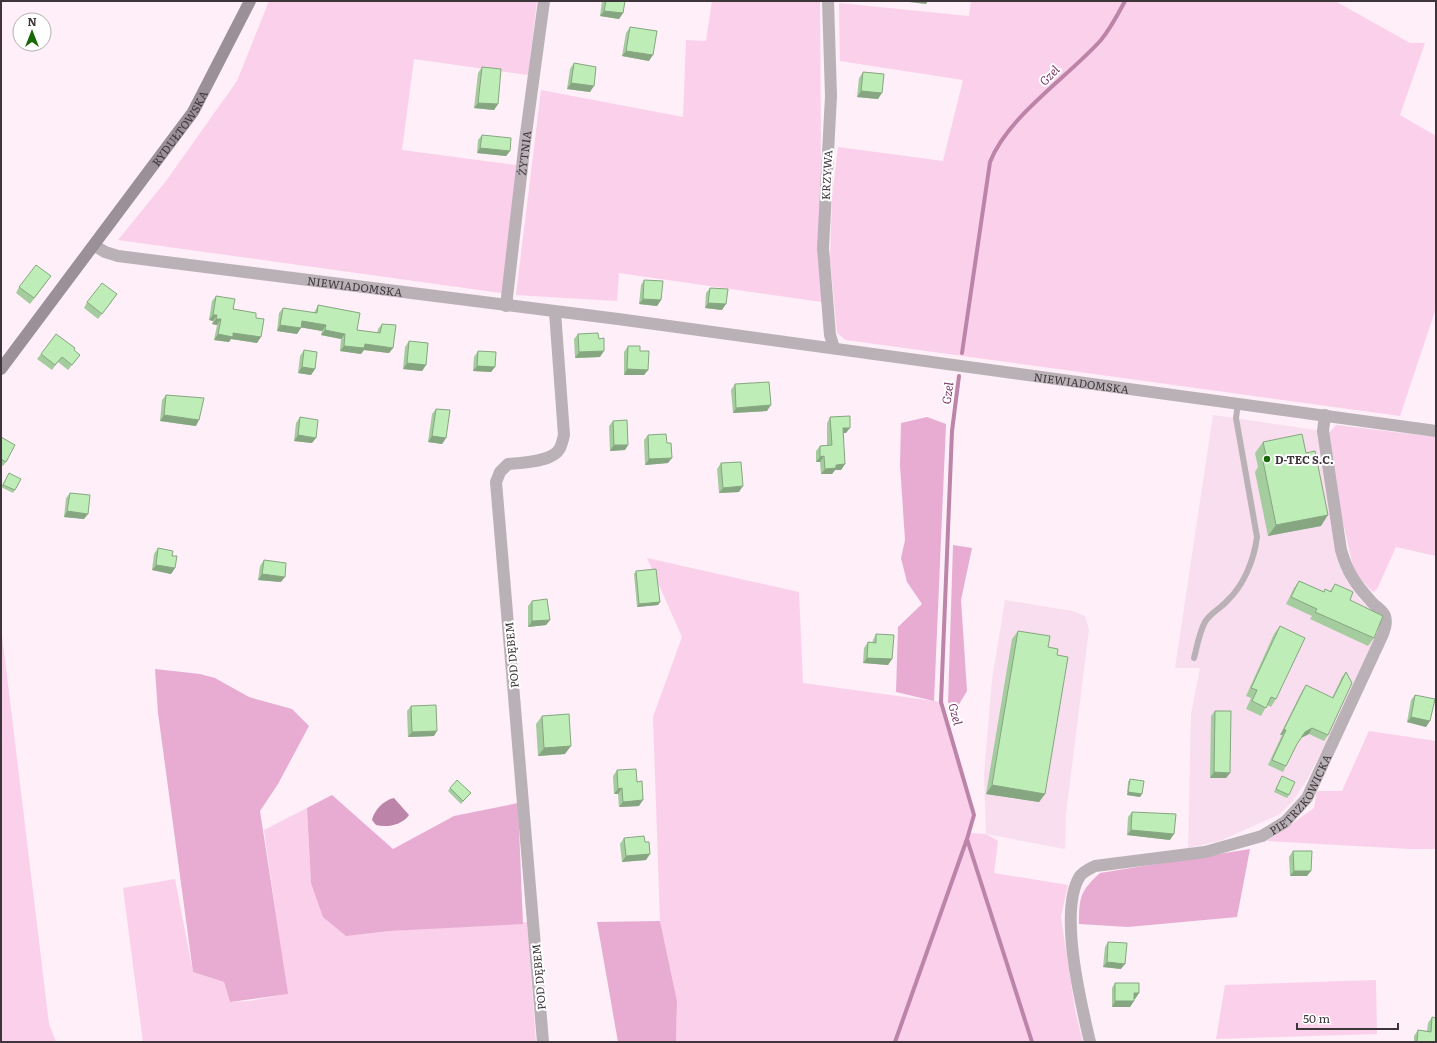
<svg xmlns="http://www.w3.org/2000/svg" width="1437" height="1043" viewBox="0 0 1437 1043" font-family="Literata,serif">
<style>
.built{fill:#f8deee}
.green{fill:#fad0ea}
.forest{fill:#e8acd3}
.water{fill:#bc84a9}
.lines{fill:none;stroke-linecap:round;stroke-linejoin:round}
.stream{stroke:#bc84a9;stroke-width:4}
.lane{stroke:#b9b1b6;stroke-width:6}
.street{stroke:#b9b1b6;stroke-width:12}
.secondary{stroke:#9c9098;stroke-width:12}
.wall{fill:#a4cc9e}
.shaded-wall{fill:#86a681}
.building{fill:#bfedb8;stroke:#86a681}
.poi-dot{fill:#196808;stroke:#fff;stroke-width:1.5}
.labels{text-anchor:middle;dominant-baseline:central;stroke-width:4;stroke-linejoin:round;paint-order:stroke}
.street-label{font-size:11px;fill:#3d353a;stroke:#fff}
.poi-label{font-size:11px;font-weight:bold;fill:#3d353a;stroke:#fff;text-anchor:start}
.water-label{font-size:12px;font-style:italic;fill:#813b6c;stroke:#fff}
</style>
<rect width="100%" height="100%" fill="#feeff8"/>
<!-- built -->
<path class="built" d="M1213,415L1323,431L1346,580L1360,600L1378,615L1380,627L1362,671L1308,778L1293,801L1280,814L1220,841L1188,848L1191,714L1200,668H1175Z
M1005,600L1072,611L1085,616L1089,629L1066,814L1065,849L986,834L984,774L992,680Z"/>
<!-- green -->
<path class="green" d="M269,1H537L528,75L414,59L402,150L516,165L508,247V294L118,240L166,181L237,81Z
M712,1H820L822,302L619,273L617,301L516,295L541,90L683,117L686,40L706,41Z
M971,1H1335L1410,43H1425L1400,115L1436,136V308L1400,416L846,340L837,333L830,259L832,197L838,147L943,161L963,80L840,61L839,3L969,16Z
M1336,425L1436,437V556L1396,547L1377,589L1373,592L1356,575L1351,558L1340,509L1329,438V433Z
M647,558L799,592L803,683L941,702L974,815L969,833L986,834L998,841L994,873L1068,885L1061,917L1075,1010L1083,1042H676L677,1001L660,921L653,717L682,637Z
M2,635L49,1024L56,1042H1Z
M1369,731L1436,741V849H1410L1267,841L1314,808L1317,791H1342Z
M307,808L311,883L354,935L390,931L527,922L536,1042H143L123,888L175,879L193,972L224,982L230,1002L249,1001L287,994L264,830Z
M1376,980L1377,1034L1216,1039L1225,985Z"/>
<!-- forest -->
<path class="forest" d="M927,417L946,424L934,701L896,692L898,627L922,604L907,582L901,558L905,540L900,465L901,423Z
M953,545L972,548L961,600L967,691L958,706L948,703Z
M155,669L200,674L215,678L249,697L292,709L309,726L278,784L260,811L288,994L230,1002L224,982L193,972L158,713Z
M332,795L393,849L454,816L518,803L523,924L390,931L346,936L323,917L311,883L307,808Z
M1250,849L1237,917L1128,927L1079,924C1079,898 1080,891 1100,873Z
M660,921L677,1001L676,1042H618L597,922Z"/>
<!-- water -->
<path class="water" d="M394,798L409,815C402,825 387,828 376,825L372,820C374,810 384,800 394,798Z"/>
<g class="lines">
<!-- stream -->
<path class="stream" d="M962,353L990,162C1008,116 1068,77 1101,40C1111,28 1118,14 1125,1
M967,839L1032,1042
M895,1042L967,839L974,815L941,702L952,431L959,376"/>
<!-- lane -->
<path class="lane" d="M1194,658C1197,647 1199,633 1205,622C1210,613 1220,609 1227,601C1244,585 1254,560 1257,537L1236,418L1238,403"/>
<!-- street -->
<g class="street">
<path d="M828,1L831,96L823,248L830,335L834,348"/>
<path id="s1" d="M95,246L105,252L118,256L618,319L1436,431"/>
<path id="s2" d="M506,306L525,141L544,1"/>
<path d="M543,1042L496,482L500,472L508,464C522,463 553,462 560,448C562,444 563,439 564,435L555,312"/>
<path id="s3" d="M1090,1042C1081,1004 1058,910 1080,876C1084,871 1089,869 1095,866L1205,852L1262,836L1285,822L1307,798L1383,634C1385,628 1387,622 1385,616C1382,609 1374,606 1370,600C1355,584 1347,571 1341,550L1323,431L1325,415"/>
</g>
<!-- secondary -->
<path class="secondary" id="s4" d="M1,369L193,112L250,1"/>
</g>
<!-- wall -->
<path class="wall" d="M602,1H625L623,13L619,19L600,16Z
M630,27L649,61L622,56L626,33Z
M574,63L590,92L567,89L570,69Z
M482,67L498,104L494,110L474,108L478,73Z
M863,72L878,99L857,97L859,78Z
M482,135L510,151L506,156L477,153L478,140Z
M644,280L661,300L657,306L639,304L641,285Z
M47,282L30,304L16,293L19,287Z
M710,288L722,310L705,308L706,293Z
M216,296L233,309L256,318L257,343L231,339L229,342L214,340L217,325L212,324L213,321L209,320L212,301Z
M113,300L98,319L84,308L87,302Z
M318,305L357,330L377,333L378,329L382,324L393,348L389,353L364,350L361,354L340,351L341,339L321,335L322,331L301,327L297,334L277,331L279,313L283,308L314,313Z
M578,334L599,339L600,357L575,358L574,339Z
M409,341L426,365L422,371L403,369L405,347Z
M628,346L640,351L648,370L644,375H624V352Z
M74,350L80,355L68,370L58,362L52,370L37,359L41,354Z
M304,350L315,369L311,375L298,373L300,356Z
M478,351L495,367L491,372L473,371L474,357Z
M735,384L767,411L733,413L731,390Z
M166,395L196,426L160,421L162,400Z
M436,409L446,438L442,444L428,442L432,414Z
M300,417L312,443L294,441L296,423Z
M830,417L846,433H843L845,464L841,470H835L832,474H821L820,462H816V451L820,446L827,445V423Z
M613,421L628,445L625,450L610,451L609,426Z
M648,435L667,443L668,463L645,465L644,440Z
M1,437L6,462L3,466L1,465Z
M1263,442L1306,453L1321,526L1268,536L1255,472L1258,467L1255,453Z
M721,463L739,492L719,493L717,469Z
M9,473L15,490L13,493L1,487Z
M70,493L84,519L64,517L66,498Z
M158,548L172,556L175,568L171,574L152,570L154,554Z
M264,560L281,582L258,580L260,566Z
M636,571L660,602L658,605L637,607L634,574Z
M1299,581L1324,592L1325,589L1330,591L1335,584L1350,600L1374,638L1368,646L1310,619L1312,616L1286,604L1294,588Z
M532,601L550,620L546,625L528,627V606Z
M1280,626L1276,699L1271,707L1267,705L1261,716L1246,709L1251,698L1246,696L1274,634Z
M1018,631L1057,655L1045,794L1039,802L986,794L1012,639Z
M876,634L892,659L888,665L863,663L864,648L868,642L872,643L873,640Z
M1346,672L1328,735L1324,741L1309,734L1301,738L1297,744L1283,772L1268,765L1282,735H1280L1302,691L1306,685L1332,698L1342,677Z
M1415,695L1426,727L1407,722L1411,700Z
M411,706L434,736L408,737L407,711Z
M1215,711L1230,773L1226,778H1210L1211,716Z
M542,716L565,754L538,756L536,724Z
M617,770L637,782L639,806L619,807L618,794H614L613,776Z
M1282,776L1289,795L1287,798L1274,792Z
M1130,779L1142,794L1140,797L1127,795L1128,782Z
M450,788L471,793L461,804L448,791Z
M1132,812L1170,840L1127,835L1128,817Z
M624,838L646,860L622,862L620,844Z
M1293,851L1307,876H1290L1289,857Z
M1108,942L1121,969L1103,967L1105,947Z
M1115,983L1139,993L1135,999H1134V1001L1130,1007H1112V988Z
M1432,1017L1436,1042H1414V1036L1418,1030L1427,1031L1428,1023Z"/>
<!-- shaded-wall -->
<path class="shaded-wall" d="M910,1H928L926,4L909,2Z
M604,11L623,13L619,19L600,16Z
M626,51L653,55L649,61L622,56Z
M571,83L594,86L590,92L567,89Z
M861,91L882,93L878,99L857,97Z
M478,103L498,104L494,110L474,108Z
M480,148L510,151L506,156L477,153Z
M643,299L661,300L657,306L639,304Z
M708,303L726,304L722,310L705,308Z
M213,315H217L213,321L209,320Z
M216,319H221L217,325L212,324Z
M302,321L326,325L322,331L298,327Z
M280,325L301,328L297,334L277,331Z
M325,330L345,334L341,339L321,335Z
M233,333L261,337L257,343L231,339L229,342L214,340L218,334Z
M365,344L393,348L389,353L364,350L361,354L340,351L344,346Z
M604,351L600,357L575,358L579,352Z
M407,363L426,365L422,371L403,369Z
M477,366L495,367L491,372L473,371Z
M302,367L315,369L311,375L298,373Z
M627,369L648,370L644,375H624Z
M771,405L767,411L733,413L736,408Z
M164,415L199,420L196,426L160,421Z
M843,428H850L846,433H839Z
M298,435L316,438L312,443L294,441Z
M432,436L446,438L442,444L428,442Z
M614,445H628L625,450L610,451Z
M824,456L820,462H816L820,457Z
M672,458L668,463L645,465L649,459Z
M845,464L841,470H835L832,474H821L825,469L836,465Z
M743,486L739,492L719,493L723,488Z
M67,511L88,514L84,519L64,517Z
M1328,515L1321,526L1268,536L1276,525Z
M156,565L175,568L171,574L152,570Z
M262,574L285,577L281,582L258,580Z
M660,602L658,605L637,607L639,604Z
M550,620L546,625L528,627L532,621Z
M867,658L892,659L888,665L863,663Z
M1411,717L1430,721L1426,727L1407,722Z
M1312,728L1309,734L1301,738L1305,732Z
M1284,729L1286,730L1282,735H1280Z
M437,731L434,736L408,737L412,732Z
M571,746L565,754L538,756L544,748Z
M1214,772L1230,773L1226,778H1210Z
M992,785L1045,794L1039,802L986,794Z
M622,788L618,794H614L618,789Z
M1128,792L1142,794L1140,797L1127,795Z
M643,800L639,806L619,807L623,802Z
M1131,830L1174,834L1170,840L1127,835Z
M650,854L646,860L622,862L626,856Z
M1294,871H1311L1307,876H1290Z
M1107,962L1125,964L1121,969L1103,967Z
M1134,993H1139L1135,999H1130Z
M1115,1001H1134L1130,1007H1112Z"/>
<!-- building -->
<path class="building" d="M606,1H625L623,13L604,11Z
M630,27L657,31L653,55L626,51Z
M574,63L596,67L594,86L571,83Z
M482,67L501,69L498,104L478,103Z
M863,72L884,74L882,93L861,91Z
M482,135L511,138L510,151L480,148Z
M36,265L51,276L34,298L19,287Z
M644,280L663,281L661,300L643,299Z
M102,283L117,294L102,314L87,302Z
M710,288L728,289L726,304L708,303Z
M216,296L235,299L233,309L256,313V318L264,319L261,337L233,333V337L218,334L221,319H216L217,315H213Z
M318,305L360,313L357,330L380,333L382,324L396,325L393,348L365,344L364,348L344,346L345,334L325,330L326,325L302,321L301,328L280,325L283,308L317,313Z
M598,333L599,339L604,338V351L579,352L578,334Z
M56,334L75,348L74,350L80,355L72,365L62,357L55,365L41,354Z
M409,341L428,343L426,365L407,363Z
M628,346H640V351H649L648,370L627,369Z
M304,350L317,352L315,369L302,367Z
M478,351L496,352L495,367L477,366Z
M769,382L771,405L736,408L735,384Z
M166,395L204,398L199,420L164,415Z
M436,409L450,410L446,438L432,436Z
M850,416V428H843L845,464L836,465V468L825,469L824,456L820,457V446L832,445L830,417Z
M300,417L318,420L316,438L298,435Z
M627,420L628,445H614L613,421Z
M666,434L667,443H671L672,458L649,459L648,435Z
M1302,434L1306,453L1315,451L1328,515L1276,525L1263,461L1267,460L1263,442Z
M1,437L15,445L6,462L1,459Z
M741,462L743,486L723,488L721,463Z
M9,473L21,479L15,490L3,485Z
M70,493L90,495L88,514L67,511Z
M158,548L173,551L172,556H177L175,568L156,565Z
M264,560L286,563L285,577L262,574Z
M656,569L660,602L639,604L636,571Z
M1299,581L1324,592L1325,589L1331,592L1335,584L1353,592L1350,600L1383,616L1374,638L1315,612L1317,609L1291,597Z
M547,599L550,620L532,621V601Z
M1280,626L1305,638L1276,699L1271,697L1266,708L1252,701L1257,690L1251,688Z
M1018,631L1050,636L1048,647L1058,649L1057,655L1068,657L1045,794L992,785Z
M876,634L894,635L892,659L867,658L868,642L876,643Z
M1346,672L1352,683L1328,735L1312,728L1305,732L1297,744L1286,766L1272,760L1286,730L1284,729L1306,685L1333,698Z
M1415,695L1435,699L1430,721L1411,717Z
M436,705L437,731L412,732L411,706Z
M1215,711H1231L1230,773L1214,772Z
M569,714L571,746L544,748L542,716Z
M636,769L637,782L642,781L643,800L623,802L622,788L618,789L617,770Z
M1282,776L1295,782L1289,795L1276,789Z
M1130,779L1144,781L1142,794L1128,792Z
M457,780L471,793L463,801L450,788Z
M1132,812L1176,814L1174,834L1131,830Z
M644,836L645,842H649L650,854L626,856L624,838Z
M1293,851H1312L1311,871H1294Z
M1108,942L1127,943L1125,964L1107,962Z
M1115,983H1139V993H1134V1001H1115Z
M1432,1017L1436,1018V1042H1417L1418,1030L1431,1032Z"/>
<!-- markers -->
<circle class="poi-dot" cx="1267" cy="459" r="4"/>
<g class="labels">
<!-- street labels -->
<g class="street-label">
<text stroke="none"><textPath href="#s4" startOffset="300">RYDUŁTOWSKA</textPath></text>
<text stroke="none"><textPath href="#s2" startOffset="154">ŻYTNIA</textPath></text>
<text transform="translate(826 175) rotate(-87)">KRZYWA</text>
<text stroke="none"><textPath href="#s1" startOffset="264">NIEWIADOMSKA</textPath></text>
<text stroke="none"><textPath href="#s1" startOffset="997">NIEWIADOMSKA</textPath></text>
<text transform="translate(511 655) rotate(-95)">POD DĘBEM</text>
<text stroke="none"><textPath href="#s3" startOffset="416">PIETRZKOWICKA</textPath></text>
<text transform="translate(538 977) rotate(-95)">POD DĘBEM</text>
</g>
<!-- poi labels -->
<g class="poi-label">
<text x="1275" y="459">D-TEC S.C.</text>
</g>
<!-- water labels -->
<g class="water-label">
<text transform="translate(1049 75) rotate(-46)">Gzel</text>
<text transform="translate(947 393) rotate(-83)">Gzel</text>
<text transform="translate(956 714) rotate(75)">Gzel</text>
</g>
</g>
<!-- border -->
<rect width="1437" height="1043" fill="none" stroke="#3d353a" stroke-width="4"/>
<!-- north arrow -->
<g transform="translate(32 32)"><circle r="19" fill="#ffffff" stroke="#b1aeb0"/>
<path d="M0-3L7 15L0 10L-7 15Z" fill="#196808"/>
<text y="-6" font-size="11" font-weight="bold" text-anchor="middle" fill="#3d353a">N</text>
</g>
<!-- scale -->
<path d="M1297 1023v6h101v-6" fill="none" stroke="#3d353a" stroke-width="2"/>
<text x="1303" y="1023" font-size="12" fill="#3d353a" stroke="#ffffff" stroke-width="3" paint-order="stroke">50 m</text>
</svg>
